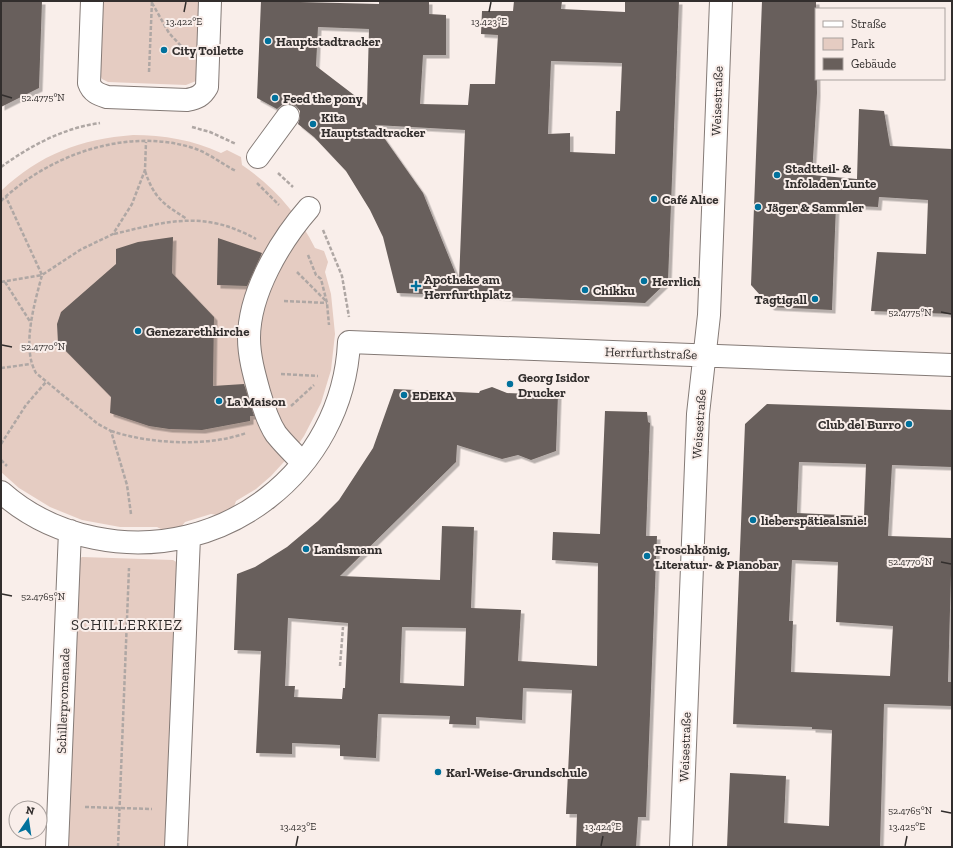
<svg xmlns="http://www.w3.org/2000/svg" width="953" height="848" viewBox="0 0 953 848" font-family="'Zilla Slab',serif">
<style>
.green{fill:#e5ccc2}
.building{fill:#685f5b;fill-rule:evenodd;filter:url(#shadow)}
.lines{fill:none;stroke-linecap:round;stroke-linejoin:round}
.minor-casing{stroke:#847a76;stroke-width:24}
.path{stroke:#afa7a4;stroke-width:2.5;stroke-dasharray:4 2;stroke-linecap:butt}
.minor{stroke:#fff;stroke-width:22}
.ticks{fill:none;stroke:#322e2d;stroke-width:1.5}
.poi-dot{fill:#01719c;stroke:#f9eeea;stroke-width:1.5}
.labels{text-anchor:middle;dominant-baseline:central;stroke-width:4;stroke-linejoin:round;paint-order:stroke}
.poi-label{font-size:13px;font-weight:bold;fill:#322e2d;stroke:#f9eeea;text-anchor:start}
.street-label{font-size:13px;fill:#322e2d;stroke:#f9eeea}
.quarter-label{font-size:15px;letter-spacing:1px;fill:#322e2d;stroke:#f9eeea}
.ticks-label{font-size:10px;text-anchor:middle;fill:#322e2d;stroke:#f9eeea;stroke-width:4;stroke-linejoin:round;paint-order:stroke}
</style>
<defs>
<filter id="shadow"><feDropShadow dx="3.5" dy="3.5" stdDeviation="0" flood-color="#0004"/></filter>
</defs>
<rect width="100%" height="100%" fill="#f9eeea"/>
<!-- green -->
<path class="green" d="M102,1H200L196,81L186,85L108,82L102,79L99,73Z
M133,135C164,135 193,140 221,153L227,150L241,157L242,165C274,187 298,214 315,248L324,251L328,262L325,272L331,294L335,334L331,370L321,403L304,436L293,452L271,476L256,489L236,501L232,512L224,516L211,514L185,522L178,531L169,533L157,527H120L82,520L50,507L19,488L1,472V191C40,154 81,139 133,135Z
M82,557L173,560L178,563L166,847H67L79,559Z"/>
<!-- building -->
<path class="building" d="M1,1H42L39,88L1,107Z
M261,1L379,4V1H429V14L446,15V55H423L420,104L468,105L470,84H495L498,35L481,34L482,11H513L514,1H562L561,9L625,12V1H679L668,281L645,303L397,293L383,237L370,210L346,171L314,137L298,124L300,117V111L296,106L290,104H283L277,109L257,98ZM318,27L369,29L367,105L316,66ZM551,61L622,63L620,111H616L615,154L570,152V133L548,134ZM375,125L465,130L459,282L423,193Z
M762,1H816L817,93L812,175L857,179L859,109L884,111L890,146L952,149V314L871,311L877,252L926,254L928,200L879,197L878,207L836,205L832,310L771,307L751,285Z
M173,237L172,273L214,317L213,386L244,384L254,416H250V421L202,430L169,429L149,426L110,413L111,397L58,343L57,324L61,312L116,264V249L138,242Z
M218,238L262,253L247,286L217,285Z
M492,387L507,393L531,394L546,390L558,394L556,451L531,460L518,455L502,459L457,445L456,462L340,576L440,580L442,526L474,527L471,608L521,610L518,661L597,666L598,563L552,560L553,532L600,534L605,411L647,412L648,422L650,423L646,536H657L646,817H638L636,847H576L577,814H566L572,690L523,688L522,720L476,717V725L449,724L450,716L378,714L376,758L340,756V745L292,743V754L256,753L261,651L234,650L237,574L255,567L287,547L318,521L339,500L373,448L394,389L479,393L480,391ZM288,618L348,623L345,688H343L342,699L294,697L295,686H285ZM402,627L466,628L464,686L400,683Z
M767,404L952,410V467L892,465L888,536L952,538L948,682H952V706L884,704L880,847H727L730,773L786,776L784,823L829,826L832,730L812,729V727L733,724L745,424ZM799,462L866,464L864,516L797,513ZM792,560L838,562L836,622L893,626L890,676L791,672L793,621H789Z"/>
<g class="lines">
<!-- minor casing -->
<g class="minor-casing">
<path id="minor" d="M92,1L89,83C92,92 98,94 107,97L187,100C197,98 202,96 207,87L210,1
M258,157L288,116
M303,463C294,454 284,444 276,434C268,422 263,406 259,392C254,374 249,356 249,338C249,293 280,241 309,208
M1,492C28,516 60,531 95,538C222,564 343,471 349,342L952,365
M57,847L70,531
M176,847L189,537
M681,847L698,414L709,315L721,1"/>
</g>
<!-- path -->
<path class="path" d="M152,3L169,33L182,47
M149,72L152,1
M192,127L210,132L236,144
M1,167C30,146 63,128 100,123
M145,171C154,198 163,204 187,219
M278,173L293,187
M257,183L279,205
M1,201C49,155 125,128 190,147C208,152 220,163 236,171
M323,230L342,276L349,317
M114,234C168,221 204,210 256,239
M308,255L316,275L321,279L327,303L329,325
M297,272L326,301
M1,282L42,275L6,197
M5,282L31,323
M284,301L327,303
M213,335L223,336
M1,368L31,364
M281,374L318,376
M291,406L314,385
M111,431C150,444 208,447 246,433
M1,444L26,405L46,382
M1,460L7,466
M131,514L127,485L111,431L98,424L36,373C21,347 35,302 42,275L80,250L113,234L132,204L145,170L146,142
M340,666L343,627
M85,807L152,809
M118,847L129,568"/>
<!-- minor -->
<use href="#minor" class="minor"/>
</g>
<!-- ticks -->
<path class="ticks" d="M184,12L186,2M489,12L491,2M2,95L12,98M941,312L951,314M2,345L12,347M941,562L951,564M2,594L12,596M941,811L951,813M296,846L298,836M601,846L603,836M905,846L907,836"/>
<!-- markers -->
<g class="poi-dot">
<circle cx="268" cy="41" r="4"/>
<circle cx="164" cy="50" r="4"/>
<circle cx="275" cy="98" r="4"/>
<circle cx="313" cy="124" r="4"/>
<circle cx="777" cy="175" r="4"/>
<circle cx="654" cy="199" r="4"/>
<circle cx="758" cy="207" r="4"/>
<circle cx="644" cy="281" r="4"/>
<path d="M414 280h4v4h4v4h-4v4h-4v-4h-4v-4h4z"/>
<circle cx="585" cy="290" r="4"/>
<circle cx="815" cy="299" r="4"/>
<circle cx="138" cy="331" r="4"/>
<circle cx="510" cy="384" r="4"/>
<circle cx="404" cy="395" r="4"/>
<circle cx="219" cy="401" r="4"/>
<circle cx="909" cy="424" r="4"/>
<circle cx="753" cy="520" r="4"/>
<circle cx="306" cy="549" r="4"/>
<circle cx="647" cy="556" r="4"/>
<circle cx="438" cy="772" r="4"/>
</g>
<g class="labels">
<!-- poi labels -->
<g class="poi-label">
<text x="276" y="41">Hauptstadtracker</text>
<text x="172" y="50">City Toilette</text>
<text x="283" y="98">Feed the pony</text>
<text x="321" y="117">Kita<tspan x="321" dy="15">Hauptstadtracker</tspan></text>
<text x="785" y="168">Stadtteil- &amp;<tspan x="785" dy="15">Infoladen Lunte</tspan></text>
<text x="662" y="199">Café Alice</text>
<text x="766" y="207">Jäger &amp; Sammler</text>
<text x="424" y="279">Apotheke am<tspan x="424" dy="15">Herrfurthplatz</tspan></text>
<text x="652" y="281">Herrlich</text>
<text x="593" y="290">Chikku</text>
<text x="807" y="299" text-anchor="end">Tagtigall</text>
<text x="146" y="331">Genezarethkirche</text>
<text x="518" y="377">Georg Isidor<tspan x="518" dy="15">Drucker</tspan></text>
<text x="412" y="395">EDEKA</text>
<text x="227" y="401">La Maison</text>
<text x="901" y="424" text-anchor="end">Club del Burro</text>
<text x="761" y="520">lieberspätiealsnie!</text>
<text x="314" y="549">Landsmann</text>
<text x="655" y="549">Froschkönig,<tspan x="655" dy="15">Literatur- &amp; Pianobar</tspan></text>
<text x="446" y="772">Karl-Weise-Grundschule</text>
</g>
<!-- street labels -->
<g class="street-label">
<text transform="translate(717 101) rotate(-88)">Weisestraße</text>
<text transform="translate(651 353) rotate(2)">Herrfurthstraße</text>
<text transform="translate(699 424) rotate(-86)">Weisestraße</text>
<text transform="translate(63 701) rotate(-88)">Schillerpromenade</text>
<text transform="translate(685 747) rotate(-88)">Weisestraße</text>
</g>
<!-- quarter labels -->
<g class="quarter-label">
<text x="127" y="625">SCHILLERKIEZ</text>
</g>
</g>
<g class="ticks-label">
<text x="184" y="25">13.422°E</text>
<text x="489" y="25">13.423°E</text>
<text x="43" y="101">52.4775°N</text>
<text x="910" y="316">52.4775°N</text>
<text x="43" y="350">52.4770°N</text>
<text x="910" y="565">52.4770°N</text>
<text x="43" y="600">52.4765°N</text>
<text x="910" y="814">52.4765°N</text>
<text x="298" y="830">13.423°E</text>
<text x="603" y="830">13.424°E</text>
<text x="907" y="830">13.425°E</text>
</g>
<!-- border -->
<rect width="953" height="848" fill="none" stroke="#322e2d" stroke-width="4"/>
<!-- legend -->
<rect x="815" y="8" width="130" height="72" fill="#f9eeea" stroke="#a9a19e"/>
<rect x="823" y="21" width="20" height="6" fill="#ffffff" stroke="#a9a19e"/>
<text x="851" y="28" font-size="12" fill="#322e2d">Straße</text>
<rect x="823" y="38" width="20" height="12" fill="#e5ccc2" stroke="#a9a19e"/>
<text x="851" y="48" font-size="12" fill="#322e2d">Park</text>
<rect x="823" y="58" width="20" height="12" fill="#685f5b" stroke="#a9a19e"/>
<text x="851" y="68" font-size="12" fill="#322e2d">Gebäude</text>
<!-- north arrow -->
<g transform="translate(28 820) rotate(13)"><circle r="19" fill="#f9eeea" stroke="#a9a19e"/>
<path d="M0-3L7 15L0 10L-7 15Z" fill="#01719c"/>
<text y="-6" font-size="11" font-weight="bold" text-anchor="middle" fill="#322e2d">N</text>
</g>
</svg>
